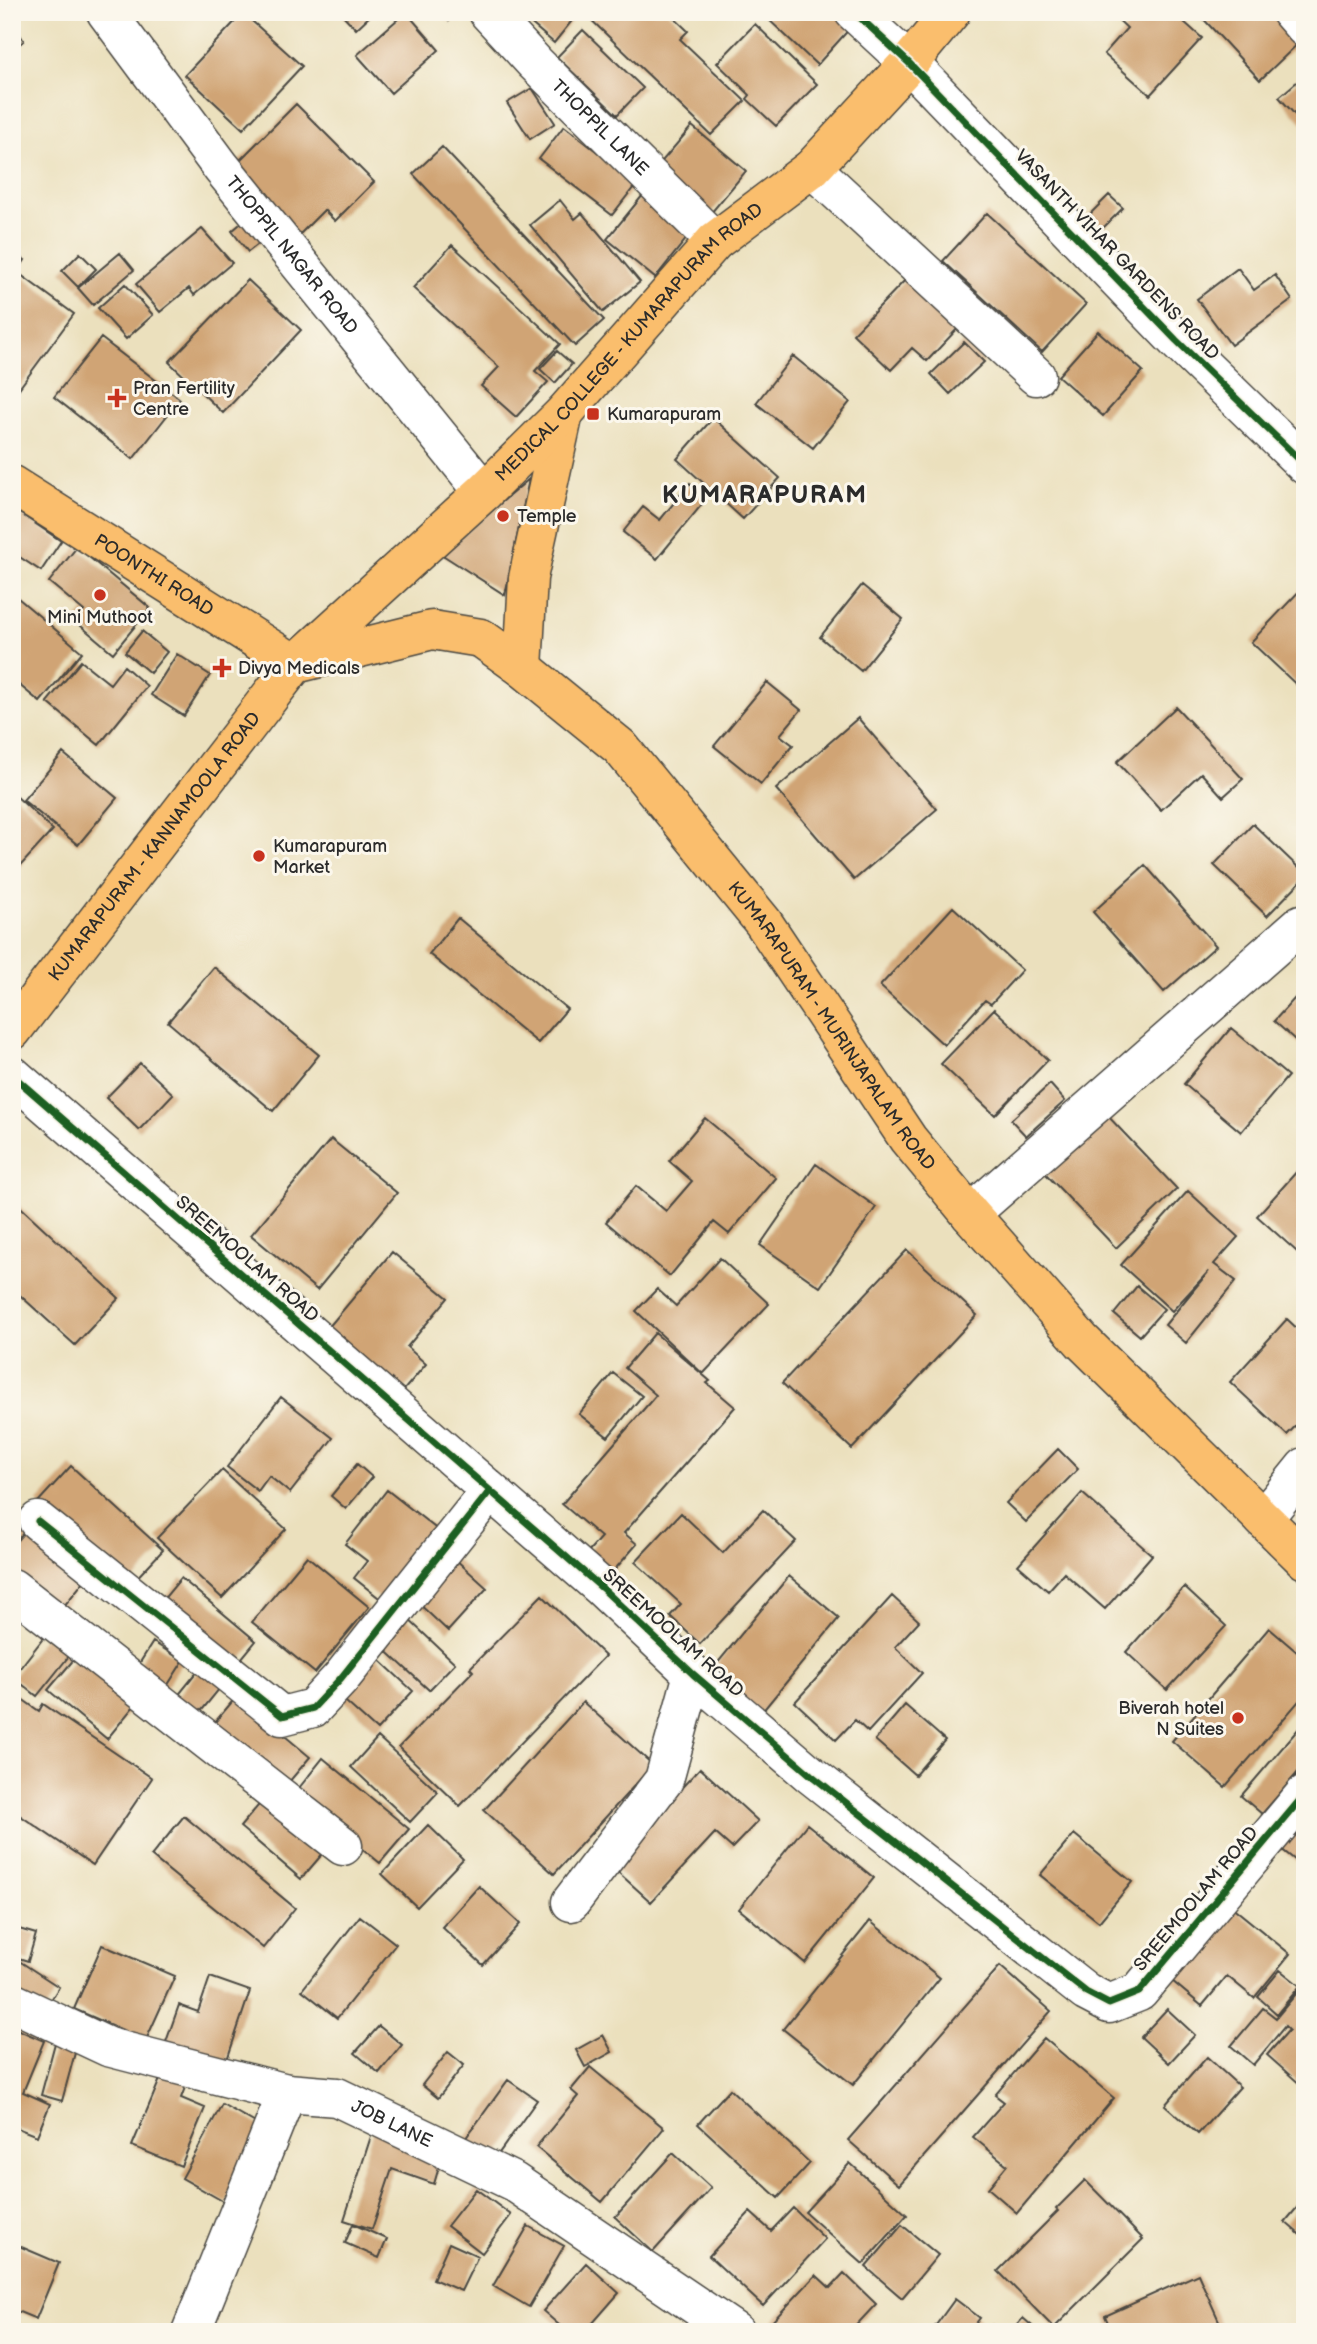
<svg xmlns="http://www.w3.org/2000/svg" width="1317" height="2344" viewBox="0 0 1317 2344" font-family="'Balsamiq Sans',sans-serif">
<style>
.building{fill:#d0a475}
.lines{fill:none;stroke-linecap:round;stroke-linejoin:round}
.minor-casing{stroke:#484641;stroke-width:41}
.major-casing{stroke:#484641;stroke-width:41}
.minor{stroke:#fff;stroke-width:38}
.major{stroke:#fabe6d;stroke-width:38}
.cycleway-casing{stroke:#fbf7ec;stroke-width:11}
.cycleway{stroke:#1b5e20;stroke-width:7}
.poi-dot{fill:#c8321e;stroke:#fbf7ec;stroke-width:2.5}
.labels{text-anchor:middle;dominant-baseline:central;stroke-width:6;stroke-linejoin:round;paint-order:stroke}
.street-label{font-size:18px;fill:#2b2b2b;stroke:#fbf7ec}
.poi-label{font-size:18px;fill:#2b2b2b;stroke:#fbf7ec;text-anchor:start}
.district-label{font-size:24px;font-weight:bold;letter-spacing:2px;fill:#2b2b2b;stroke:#fbf7ec}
</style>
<rect width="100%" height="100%" fill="#fbf7ec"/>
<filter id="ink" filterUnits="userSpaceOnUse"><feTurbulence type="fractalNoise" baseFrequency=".0143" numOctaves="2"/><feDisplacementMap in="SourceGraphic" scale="14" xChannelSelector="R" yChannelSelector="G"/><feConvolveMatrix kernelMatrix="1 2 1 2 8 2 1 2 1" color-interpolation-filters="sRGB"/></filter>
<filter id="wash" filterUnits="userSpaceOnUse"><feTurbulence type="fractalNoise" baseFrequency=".00686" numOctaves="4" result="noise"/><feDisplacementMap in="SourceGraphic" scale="28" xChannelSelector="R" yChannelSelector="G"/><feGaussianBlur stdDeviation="1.57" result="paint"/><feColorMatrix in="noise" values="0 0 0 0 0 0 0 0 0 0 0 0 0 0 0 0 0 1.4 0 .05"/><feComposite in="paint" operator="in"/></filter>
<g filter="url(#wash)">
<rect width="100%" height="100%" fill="#ebe0bd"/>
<g id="blocks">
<!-- building -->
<path class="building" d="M340,12H374L356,29Z
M406,12L439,50L391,93L357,55Z
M440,12H458L449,21Z
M521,12H579L554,43L520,14Z
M583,12H668L688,31L680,39L745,101L711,135Z
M771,12H839L853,25L817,65L766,17Z
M1110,12H1173L1202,38L1150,95L1104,54L1127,28Z
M1197,12H1287L1305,37L1260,80Z
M243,13L302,66L243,129L185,75Z
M12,22L24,41L12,49Z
M755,24L817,84L776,126L747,99L750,95L717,63Z
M583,30L643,88L617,115L557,57Z
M1305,75V126L1279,97Z
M532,88L555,123L530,139L507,103Z
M296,104L374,182L335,221L324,210L290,244L223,177Z
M564,126L637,183L612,215L539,159Z
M692,126L746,171L706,219L651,174Z
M442,147L604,320L575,346L413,174Z
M643,195L691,233L655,278L607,239Z
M1109,195L1123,208L1095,236L1082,222Z
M560,200L575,219L582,213L640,282L603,312L530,225Z
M987,213L1086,304L1042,352L943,261Z
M246,219L262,241L248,252L232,231Z
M202,229L232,263L194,295L189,288L160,312L136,284Z
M452,245L560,344L535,371L548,382L516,417L481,386L499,367L413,288Z
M12,251L25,260L17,272L74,314L12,398Z
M80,253L96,269L78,287L62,271Z
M120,253L134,270L93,305L78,288Z
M1238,268L1254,290L1275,275L1292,300L1231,345L1197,299Z
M908,277L960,326L927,361L912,348L891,370L853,334Z
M248,280L301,330L223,413L169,362Z
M125,284L153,315L126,339L98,308Z
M1098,331L1143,371L1103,416L1058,376Z
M101,338L180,399L133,459L54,397Z
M964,342L984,362L950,394L931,374Z
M557,351L572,364L555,383L540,369Z
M793,356L850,402L813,448L756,403Z
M713,418L780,478L743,519L677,459Z
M529,479L505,595L441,554Z
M690,483L708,497L657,559L623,532L643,507L660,520Z
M12,508L61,541L41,571L12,552Z
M77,547L150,608L113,653L75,621L84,611L49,582Z
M862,585L903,619L861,671L820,637Z
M1305,585V693L1251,642Z
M12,593L82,652L40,702L12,679Z
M142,631L167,652L150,673L125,652Z
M177,654L210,675L184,716L151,695Z
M81,661L110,684L124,666L147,686L99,745L47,702Z
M767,682L801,710L780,735L793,745L761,784L714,746Z
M1176,707L1243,779L1223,797L1201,773L1161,810L1117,762Z
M858,718L937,809L854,880L776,789Z
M63,753L117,798L78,845L23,800Z
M16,796L53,830L12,875V801Z
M1253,824L1305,874V877L1267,916L1214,865Z
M1145,865L1216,946L1164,992L1093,912Z
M953,907L1022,970L991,1004L985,1000L944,1045L880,986Z
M458,918L567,1009L538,1043L429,954Z
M214,967L319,1055L273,1111L168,1022Z
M1305,987V1049L1274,1021Z
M994,1009L1048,1060L995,1115L941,1064Z
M1231,1028L1288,1076L1241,1132L1184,1084Z
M140,1063L173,1094L139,1130L106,1098Z
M1050,1084L1065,1101L1026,1136L1011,1120Z
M1106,1114L1177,1189L1116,1248L1045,1173Z
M705,1118L776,1178L729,1234L714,1222L670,1276L606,1222L636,1186L666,1211L692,1181L669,1161Z
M331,1139L397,1193L317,1290L251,1235Z
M816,1164L876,1207L820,1287L760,1245Z
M1299,1169L1305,1174V1259L1257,1216Z
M1188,1191L1238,1237L1214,1264L1236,1281L1186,1343L1165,1325L1209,1271L1172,1311L1121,1265Z
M13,1200L119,1298L75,1345L12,1288Z
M907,1250L977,1315L852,1449L782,1383Z
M392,1252L448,1298L407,1347L426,1364L392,1404L317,1341Z
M720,1258L769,1304L703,1374L636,1311L657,1289L676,1306Z
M1137,1286L1164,1309L1140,1336L1114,1314Z
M1287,1319L1305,1336V1416L1287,1435L1230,1382Z
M655,1333L710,1381L707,1383L735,1407L624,1533L637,1544L603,1583L579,1562L601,1537L562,1504L656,1395L625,1368Z
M613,1373L642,1396L608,1437L579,1414Z
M281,1397L333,1438L290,1493L269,1476L258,1491L227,1467Z
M1058,1449L1078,1469L1026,1522L1006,1503Z
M357,1464L372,1477L346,1509L331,1496Z
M71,1466L163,1550L129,1586L37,1503Z
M222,1470L286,1529L222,1598L157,1538Z
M387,1490L439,1531L383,1601L354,1578L367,1561L345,1544Z
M1082,1493L1152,1555L1105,1609L1064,1573L1048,1591L1018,1565Z
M763,1510L796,1541L700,1644L670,1616L681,1604L635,1562L681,1513L723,1553Z
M25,1531L85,1580L56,1616L12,1580V1546Z
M307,1556L369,1607L315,1673L252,1622Z
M454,1558L487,1588L448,1631L415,1600Z
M789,1576L839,1618L757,1718L706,1677Z
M181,1578L256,1641L232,1670L157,1607Z
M1184,1587L1226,1626L1167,1690L1126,1652Z
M542,1595L605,1656L460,1806L399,1747L473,1671L470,1668Z
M892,1596L919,1621L895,1647L922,1673L868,1732L855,1720L836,1740L795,1702Z
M406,1617L455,1663L429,1690L380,1645Z
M1269,1628L1305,1659V1694L1225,1787L1172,1741Z
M49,1631L73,1651L37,1696L13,1677Z
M153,1642L183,1661L157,1702L127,1683Z
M373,1654L413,1691L377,1730L336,1693Z
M76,1657L134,1706L107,1739L48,1690Z
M202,1666L224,1683L194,1720L172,1703Z
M12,1692L39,1711L43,1704L152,1778L93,1865L12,1810Z
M237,1696L310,1757L283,1789L210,1728Z
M583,1702L653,1765L554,1874L484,1810Z
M905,1705L945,1740L915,1775L875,1740Z
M1300,1727L1305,1731V1764L1262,1814L1241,1796Z
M378,1737L438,1792L410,1822L351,1767Z
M323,1758L409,1829L380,1863L295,1793Z
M700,1768L758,1821L732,1848L715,1833L651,1902L610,1865Z
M269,1793L331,1844L301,1879L240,1827Z
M184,1816L295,1908L263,1948L151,1856Z
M1305,1819V1868L1280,1848Z
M807,1824L874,1878L805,1963L739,1909Z
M428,1825L463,1859L417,1907L382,1874Z
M1074,1834L1132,1882L1099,1922L1040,1875Z
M479,1886L520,1924L483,1965L442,1927Z
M1231,1906L1290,1954L1254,1998L1227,1976L1202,2006L1171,1980Z
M360,1916L396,1944L337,2018L302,1990Z
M870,1921L940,1978L853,2085L783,2029Z
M12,1927L36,1934L28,1961L12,1956Z
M102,1945L175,1976L146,2040L74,2009Z
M13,1957L59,1987L43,2013L12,1993Z
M1000,1966L1051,2011L899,2185L848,2140Z
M1280,1970L1300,1986L1277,2014L1258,1997Z
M210,1977L250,1991L226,2063L166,2042L179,2005L198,2012Z
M1305,1983V2083L1302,2086L1267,2055L1289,2030L1285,2026L1253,2065L1231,2046L1263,2008L1276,2018Z
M1167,2009L1195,2035L1169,2063L1141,2037Z
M379,2026L402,2045L379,2073L355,2053Z
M12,2027L44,2041L23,2092L50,2104L37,2136L12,2126Z
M603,2035L612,2052L585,2067L576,2050Z
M1044,2038L1114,2098L1017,2213L988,2188L1007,2165L973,2137L1004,2102L995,2095Z
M55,2043L76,2049L62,2101L41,2095Z
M448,2052L464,2065L438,2098L422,2085Z
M1207,2057L1240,2087L1198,2134L1165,2105Z
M590,2067L664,2128L602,2202L536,2147L578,2096L571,2090Z
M163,2072L187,2082L181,2098L205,2108L181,2166L132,2146Z
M508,2080L537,2100L489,2167L460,2146Z
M730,2089L810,2163L778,2198L698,2124Z
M222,2104L266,2129L226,2203L182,2178Z
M373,2130L443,2153L434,2184L392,2169L372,2229L344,2220Z
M673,2153L711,2188L653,2252L615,2217Z
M850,2163L907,2215L863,2264L805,2212Z
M1085,2180L1143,2239L1054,2328L998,2271L1058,2211L1056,2209Z
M476,2189L511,2215L482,2253L447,2226Z
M1305,2198V2239L1285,2222Z
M793,2208L825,2239L763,2306L709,2256L750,2212L771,2231Z
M353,2224L387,2239L379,2258L345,2243Z
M902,2225L938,2255L902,2298L866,2267Z
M528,2226L564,2246L529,2307L493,2286Z
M12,2243L59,2263L36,2319L12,2309Z
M449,2243L478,2256L461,2291L433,2279Z
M586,2263L619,2293L585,2332H567L543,2311Z
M844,2273L876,2304L850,2332H776L769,2325L816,2275L830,2288Z
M1198,2274L1224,2332H1112L1105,2316Z
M955,2299L980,2318L969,2332H931Z
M1023,2318L1039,2332H1011Z
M992,2325L1000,2332H986Z"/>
</g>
</g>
<g filter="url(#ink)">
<use href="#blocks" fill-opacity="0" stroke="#484641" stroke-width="2"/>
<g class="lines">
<!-- minor casing -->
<g class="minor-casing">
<g id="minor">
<path id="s1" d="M106,12L221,167L484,492"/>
<path id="s2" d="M488,12L535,63L715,241"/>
<path d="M854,12L909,63L1176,340L1305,465"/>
<path d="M1291,12L1305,28"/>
<path d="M812,168L1036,376"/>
<path d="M12,1075L602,1588L693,1674L811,1775L1086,1992L1109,2004L1139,1992L1305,1794"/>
<path d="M970,1214L1301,924"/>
<path d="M1263,1519L1305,1467"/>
<path d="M38,1521L282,1716L313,1708L341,1678L489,1492"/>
<path d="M12,1588L343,1846"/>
<path d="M571,1902L664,1780L693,1674"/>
<path id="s3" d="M12,2002L108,2047L287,2093L337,2097L514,2182L735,2332"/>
<path d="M191,2332L287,2093"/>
</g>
</g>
<!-- major casing -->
<g class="major-casing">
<g id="major">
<path id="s4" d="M12,485L295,664"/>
<path id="s5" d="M295,664L432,630L481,638L523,668L620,747L763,922L908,1139L970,1214L1082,1341L1305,1560"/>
<path d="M523,668L528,578L564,413"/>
<path id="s6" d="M12,1031L295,664L484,492L564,413L715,241L812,168L909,63L951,12"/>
</g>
</g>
<!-- minor -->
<use href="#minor" class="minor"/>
<!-- major -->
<use href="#major" class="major"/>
<!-- cycleway casing -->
<g class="cycleway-casing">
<path id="cycleway" d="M854,12L909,63L1176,340L1305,465
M12,1075L602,1588L693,1674L811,1775L1086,1992L1109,2004L1139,1992L1305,1794
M38,1521L282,1716L313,1708L341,1678L489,1492"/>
</g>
<!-- cycleway -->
<use href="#cycleway" class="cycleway"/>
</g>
</g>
<!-- markers -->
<g class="poi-dot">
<path d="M113.5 387.5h7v7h7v7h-7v7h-7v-7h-7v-7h7z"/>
<rect x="586" y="407" width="14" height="14" rx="3.5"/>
<circle cx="503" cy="516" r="7"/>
<circle cx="100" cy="595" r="7"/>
<path d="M218.5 657.5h7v7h7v7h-7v7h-7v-7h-7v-7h7z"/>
<circle cx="259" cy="856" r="7"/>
<circle cx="1238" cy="1718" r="7"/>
</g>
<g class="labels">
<!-- street labels -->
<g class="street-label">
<text stroke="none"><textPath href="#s2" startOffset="161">THOPPIL LANE</textPath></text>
<text stroke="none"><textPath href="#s1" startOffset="306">THOPPIL NAGAR ROAD</textPath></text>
<text transform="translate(1117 255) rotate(46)">VASANTH VIHAR GARDENS ROAD</text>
<text stroke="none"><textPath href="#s6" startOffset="928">MEDICAL COLLEGE - KUMARAPURAM ROAD</textPath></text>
<text stroke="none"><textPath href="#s4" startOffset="168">POONTHI ROAD</textPath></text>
<text stroke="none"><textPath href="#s6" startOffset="233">KUMARAPURAM - KANNAMOOLA ROAD</textPath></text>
<text stroke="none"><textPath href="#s5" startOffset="718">KUMARAPURAM - MURINJAPALAM ROAD</textPath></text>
<text transform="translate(247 1259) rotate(41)">SREEMOOLAM ROAD</text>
<text transform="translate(673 1633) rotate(42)">SREEMOOLAM ROAD</text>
<text transform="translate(1196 1899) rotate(-50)">SREEMOOLAM ROAD</text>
<text stroke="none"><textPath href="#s3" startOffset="402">JOB LANE</textPath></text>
</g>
<!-- poi labels -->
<g class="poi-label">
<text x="133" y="388">Pran Fertility<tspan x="133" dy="21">Centre</tspan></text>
<text x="607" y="414">Kumarapuram</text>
<text x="517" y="516">Temple</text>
<text x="100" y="617" text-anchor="middle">Mini Muthoot</text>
<text x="238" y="668">Divya Medicals</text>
<text x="273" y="846">Kumarapuram<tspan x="273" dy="21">Market</tspan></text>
<text x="1224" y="1708" text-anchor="end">Biverah hotel<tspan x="1224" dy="21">N Suites</tspan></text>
</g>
<!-- district labels -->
<g class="district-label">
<text x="765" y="495">KUMARAPURAM</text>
</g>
</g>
<!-- margin -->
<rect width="1317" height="2344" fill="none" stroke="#fbf7ec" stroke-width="42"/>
</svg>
